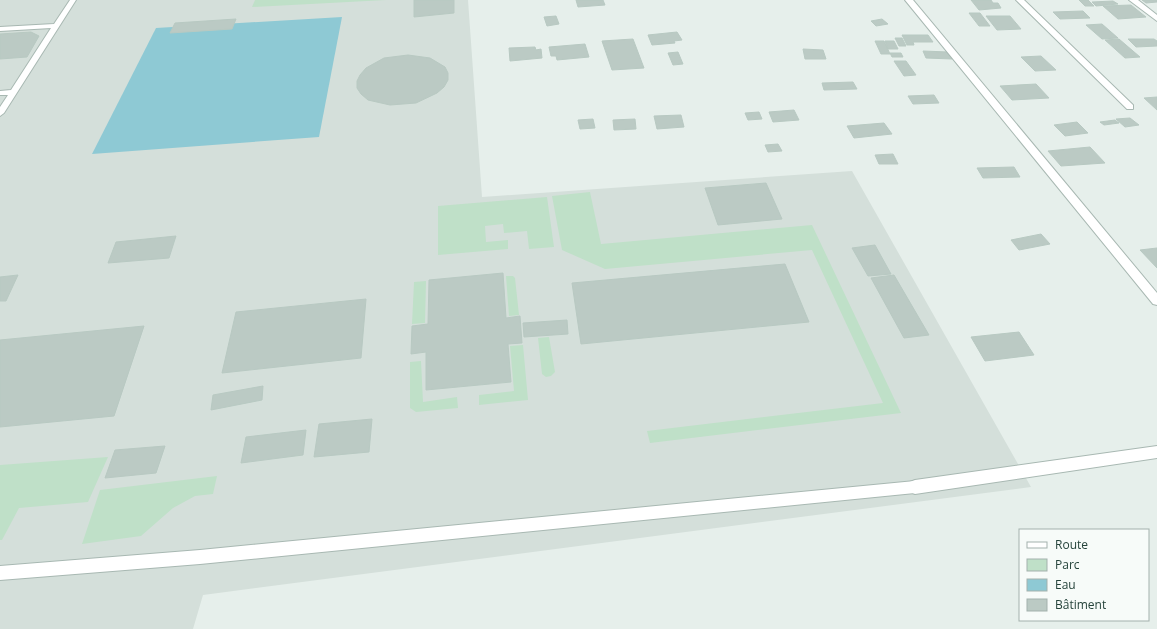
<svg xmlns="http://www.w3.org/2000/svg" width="1157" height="629" viewBox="0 0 1157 629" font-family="'Open Sans',sans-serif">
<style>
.built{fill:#d4dfda}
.green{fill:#bfe0c8}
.water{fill:#8ec9d4}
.building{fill:#bbcac4;stroke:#b8c9c2}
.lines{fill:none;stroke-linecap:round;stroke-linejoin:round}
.service-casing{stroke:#a8b8b2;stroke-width:2}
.minor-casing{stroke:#a8b8b2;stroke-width:2}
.service{fill:#fff;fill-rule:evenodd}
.minor{fill:#fff;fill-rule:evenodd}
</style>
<rect width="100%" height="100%" fill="#e6efeb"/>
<!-- built -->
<path class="built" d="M0,0H468L482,197L852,171L1031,487L203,595L193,629H0Z"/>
<!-- green -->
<path class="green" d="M255,0H386L252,7Z
M590,192L601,244L812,225L901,413L650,443L647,431L883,403L812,250L605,269L562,250L552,196Z
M547,197L554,247L529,249L527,231L504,233L503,224L485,226L486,242L508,240V249L438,255V206Z
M506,276H513L515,278L519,315L509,316Z
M426,281L425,323L412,324L414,282Z
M549,337L555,372L551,376L546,377L542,374L538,338Z
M523,345L528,400L479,405V395L514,391L510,346Z
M421,361L423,402L457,397L458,408L416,412L410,408V362Z
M108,457L88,502L19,508L2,540H0V465Z
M217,476L213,494L195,496L173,508L141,536L82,544L100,490Z"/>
<!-- water -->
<path class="water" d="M342,17L319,137L92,154L156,28Z"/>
<!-- building -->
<path class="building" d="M414,0H454V13L414,17Z
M576,0H603L605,5L578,7Z
M971,0H991L993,3H998L1001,8L979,10Z
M1079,0H1088L1094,6H1085Z
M1142,0H1157V2L1146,3Z
M1113,1L1118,4L1096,6L1092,2Z
M1131,5L1146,17L1118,19L1103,6Z
M1083,11L1090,18L1060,19L1053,12Z
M969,13H980L990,26H979Z
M556,16L559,24L547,26L544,17Z
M986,16H1010L1021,29L997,30Z
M236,19L232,29L170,33L175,23Z
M882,19L888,24L876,26L871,21Z
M1102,24L1118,38L1102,39L1086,25Z
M31,32L39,36L27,57L0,59V34Z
M677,32L682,40L674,41L675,43L652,45L648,35Z
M902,35H928L933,42H913L914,45H907Z
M895,38H902L906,46H899Z
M633,39L644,68L612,70L602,41Z
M1119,39L1140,57L1125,58L1105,40Z
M1128,39H1154L1157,41V46L1136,47Z
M875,41H884L890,54H881Z
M885,41H894L898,49H888Z
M585,44L589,57L557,60L556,56H551L549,47Z
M535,47L536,50L541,49L542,58L510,61L509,48Z
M803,49L823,50L826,59H805Z
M923,51L948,52L952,59L926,58Z
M678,52L683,64L673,65L668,53Z
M890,53H901L903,57H892Z
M408,55L430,58L445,67L448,73V80L444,87L437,93L416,103L390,105L368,100L361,94L357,88V81L360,75L366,68L384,58Z
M1041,56L1056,70L1035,71L1021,57Z
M894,61H906L916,75L904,76Z
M853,82L857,89L824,90L822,83Z
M1036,84L1049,98L1012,100L1000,86Z
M934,95L939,103L913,104L908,96Z
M1157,97V110L1144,98Z
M794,110L799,120L773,122L769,112Z
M759,112L762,119L748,120L745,113Z
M681,115L684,127L657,129L654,116Z
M1130,118L1139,125L1125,127L1116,119Z
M593,119L595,128L580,129L578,120Z
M635,119L636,129L614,130L613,120Z
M1115,120L1119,123L1104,125L1100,122Z
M1077,122L1088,133L1065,136L1054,125Z
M884,123L892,134L854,138L847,126Z
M778,144L782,151L768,152L765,145Z
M1090,147L1105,163L1061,166L1048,151Z
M893,154L898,164H879L875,155Z
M1014,167L1020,177L983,178L977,168Z
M766,183L782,219L718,225L705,188Z
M1041,234L1050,244L1019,250L1011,240Z
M176,236L169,258L108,263L116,242Z
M875,245L891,274L868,276L852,248Z
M1157,248V268L1140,250Z
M785,264L809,322L581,344L572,283Z
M503,273L506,318L520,316L522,343L508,344L511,382L426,390V352L411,354L412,326L428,324L429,280Z
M18,275L6,301H0V277Z
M894,275L929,335L904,338L871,278Z
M366,299L361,358L222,373L236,312Z
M567,320L568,334L524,337L523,323Z
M144,326L114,416L0,427V340Z
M1019,332L1034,355L985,361L971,337Z
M263,386L262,400L211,410L213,395Z
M372,419L369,452L314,457L319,424Z
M306,430L303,455L241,463L246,437Z
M165,446L156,473L105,478L115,450Z"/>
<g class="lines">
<!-- service casing -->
<g class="service-casing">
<path id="service" d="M70,0H76L4,113L0,116V107L8,95H0V91L11,90L51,28L0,31V27L54,24Z
M915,481L920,483L922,487L920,491L915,493L200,564L0,580V566L200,550Z"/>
</g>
<!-- minor casing -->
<g class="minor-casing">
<path id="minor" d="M905,0H913L1157,293V305L1153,304Z
M1016,0H1024L1133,105V109H1127Z
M1129,0H1138L1157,15V21Z
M1157,446V458L915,494L910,492L908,487L910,482L915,480Z"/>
</g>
<!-- service -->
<use href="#service" class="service"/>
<!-- minor -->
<use href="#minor" class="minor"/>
</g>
<!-- legend -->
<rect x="1019" y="529" width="130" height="92" fill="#f7fbf9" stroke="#a3b1ad"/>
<rect x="1027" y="542" width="20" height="6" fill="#ffffff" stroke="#a3b1ad"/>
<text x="1055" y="549" font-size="12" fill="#24423a">Route</text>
<rect x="1027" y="559" width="20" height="12" fill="#bfe0c8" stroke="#a3b1ad"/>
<text x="1055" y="569" font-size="12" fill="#24423a">Parc</text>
<rect x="1027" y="579" width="20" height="12" fill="#8ec9d4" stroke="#a3b1ad"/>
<text x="1055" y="589" font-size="12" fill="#24423a">Eau</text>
<rect x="1027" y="599" width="20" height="12" fill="#bbcac4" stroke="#a3b1ad"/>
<text x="1055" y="609" font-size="12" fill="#24423a">Bâtiment</text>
</svg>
